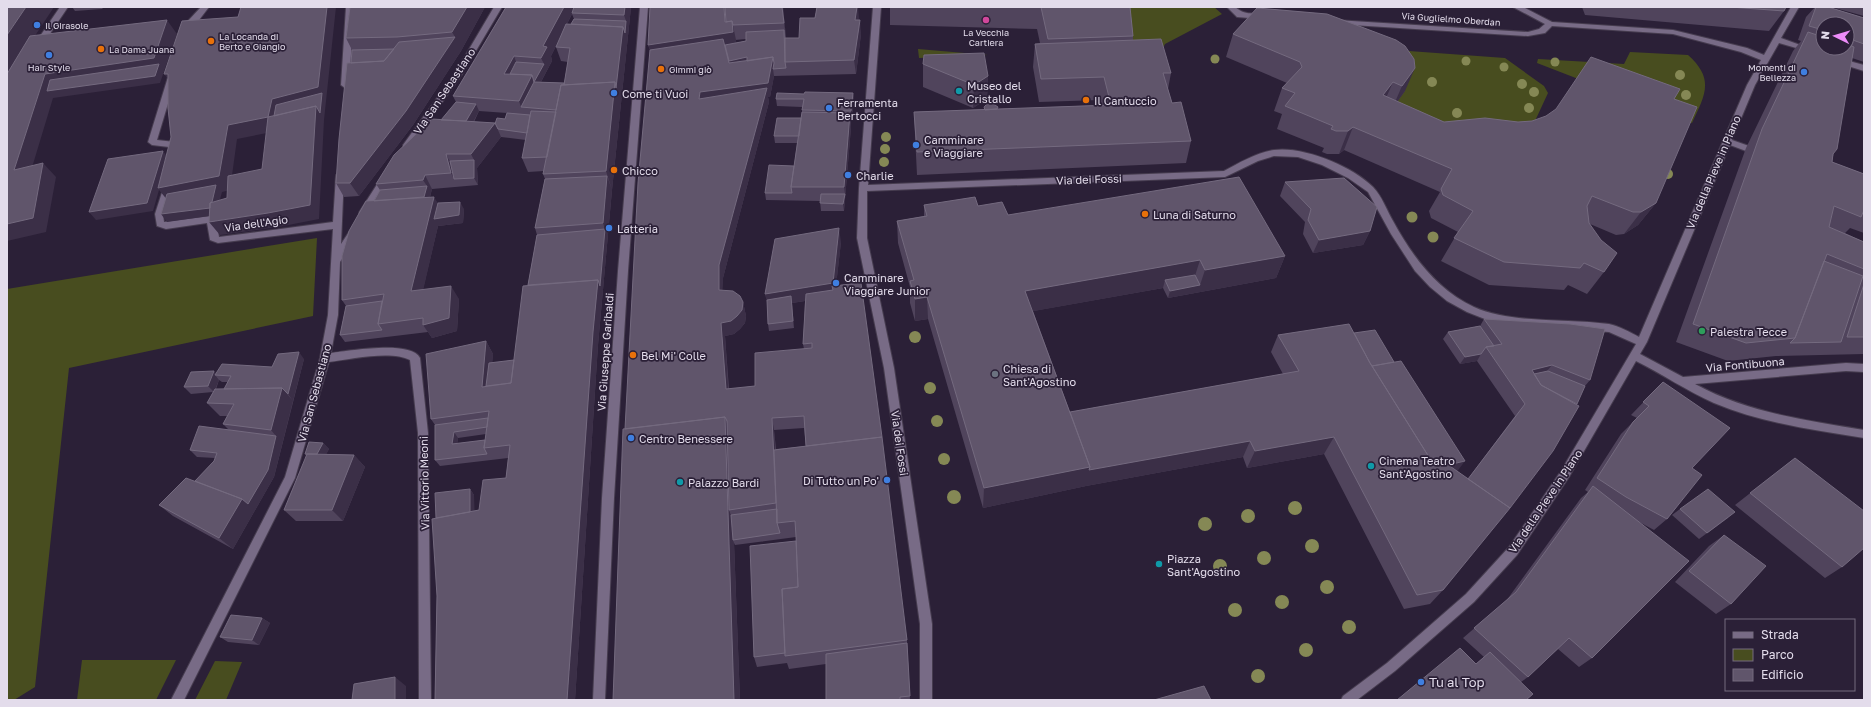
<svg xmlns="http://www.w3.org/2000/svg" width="1871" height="707" viewBox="0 0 1871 707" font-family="'Golos Text',sans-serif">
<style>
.green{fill:#484d1f}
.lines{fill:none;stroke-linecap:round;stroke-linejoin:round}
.minor-casing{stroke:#463c4f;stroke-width:2}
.minor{fill:#786b86;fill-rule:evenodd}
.tree{fill:#858855}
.wall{fill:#50445c;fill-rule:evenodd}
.shaded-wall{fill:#3b2f47}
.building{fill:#60556b;stroke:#746a7f}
.hotel-dot{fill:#d1479c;stroke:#2b2037;stroke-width:1.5}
.shop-dot{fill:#3f7fe0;stroke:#2b2037;stroke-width:1.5}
.food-dot{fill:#e8710a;stroke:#2b2037;stroke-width:1.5}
.culture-dot{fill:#0f9aa8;stroke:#2b2037;stroke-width:1.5}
.leisure-dot{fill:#2e9e5b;stroke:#2b2037;stroke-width:1.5}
.worship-dot{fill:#6b7280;stroke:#2b2037;stroke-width:1.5}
.labels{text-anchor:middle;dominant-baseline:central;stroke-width:3.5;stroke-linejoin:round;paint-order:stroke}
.far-street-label{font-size:9px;fill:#e3dceb;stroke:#2b2037}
.far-poi-label{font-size:9px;fill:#e3dceb;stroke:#2b2037;text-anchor:start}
.poi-label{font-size:11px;fill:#e3dceb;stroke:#2b2037;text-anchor:start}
.street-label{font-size:11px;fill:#e3dceb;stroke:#2b2037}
.near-poi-label{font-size:13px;fill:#e3dceb;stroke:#2b2037;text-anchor:start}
</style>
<rect width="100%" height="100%" fill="#2b2037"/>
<!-- green -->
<path class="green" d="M1122,7H1214L1222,14L1165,44L1156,62L1129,63Z
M1354,47L1505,58L1544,86L1548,93L1528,136L1512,142L1392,109Z
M918,49L988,55L919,58Z
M1630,52L1688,55C1715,79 1705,95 1692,123L1537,63L1538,59L1624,64Z
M317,238L313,316L69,368L35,687L14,700H7V289Z
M82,660H176L156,700H77Z
M215,661L242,662L226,700H195Z"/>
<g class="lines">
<!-- minor casing -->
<g class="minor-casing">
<path id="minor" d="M60,7H68L41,47H35L34,45Z
M201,7H209L189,33H183L182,31L187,22Z
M346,7H354L349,85L345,88L341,85Z
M494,7H502L461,76L409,149H403V145L455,73Z
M640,7H648L628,271L614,498L605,700H593L602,498L618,271Z
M873,7H881L868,185L1224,171C1239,163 1256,153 1274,150C1303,146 1352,166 1373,187C1382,196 1387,211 1393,221C1412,256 1437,290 1474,307C1511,324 1568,318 1609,324C1619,326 1630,332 1639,337L1747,85L1761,60L1741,52L1673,34L1552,26L1545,33L1528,36L1336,24L1332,22L1336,20L1528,32L1539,29L1545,24L1513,7H1523L1552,22L1673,30L1747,48L1764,55L1791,7H1799L1781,38L1814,50L1810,52L1779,43L1755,85L1732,140L1749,146L1750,148L1746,151L1730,145L1647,342L1640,354L1683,377L1846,363L1864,364V372L1846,371L1695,384C1748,413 1806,420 1864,430V438C1813,430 1762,423 1714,403C1687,391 1662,374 1636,361L1569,477L1517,555L1474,602L1395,671L1357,700H1341L1343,696L1387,663L1466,594L1509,547L1561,471L1636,344L1609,332L1495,323L1467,312L1447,301L1430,287L1415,271L1391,234L1368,192L1348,178L1322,165L1298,157L1274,156L1258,161L1225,177L867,191V238L894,368L932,624V700H920V624L884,368L857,238L859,188Z
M1227,7H1235C1248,18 1257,10 1266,17L1262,19L1237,17Z
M1835,58H1838L1864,65V71L1835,62Z
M172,74L176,77L157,140L175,142L181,152L177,155L174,154L169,147L152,145L148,142L168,77Z
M340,172L344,175L341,244L349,232L352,231L357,234L340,262L338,315L331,353C349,351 411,340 420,358L428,433L431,700H419L418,433L410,360C392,350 350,359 329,362L295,478L184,700H171L285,477L320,358L328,315L333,229L218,243L210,240L207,223L166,229L157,226L155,214L165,183L169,180L173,183L163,214L164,222L211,216L216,219L219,237L333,222L336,175Z
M386,174L389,175L390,177L389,179L366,215H360L359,213L360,211L383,175Z"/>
</g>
<!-- minor -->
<use href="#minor" class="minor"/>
</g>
<!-- trees -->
<g class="tree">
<circle cx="1215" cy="59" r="4.5"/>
<circle cx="1466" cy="61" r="4.5"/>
<circle cx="1555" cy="62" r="4.5"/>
<circle cx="1504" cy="67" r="4.5"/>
<circle cx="1680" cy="75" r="5"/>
<circle cx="1432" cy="82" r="5"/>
<circle cx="1522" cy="84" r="5"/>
<circle cx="1534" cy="92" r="5"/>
<circle cx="1686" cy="95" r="5"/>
<circle cx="1529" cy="108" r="5"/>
<circle cx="1457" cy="113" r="5"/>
<circle cx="886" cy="137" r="5"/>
<circle cx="885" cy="149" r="5"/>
<circle cx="884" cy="162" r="5"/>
<circle cx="1668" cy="174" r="5"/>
<circle cx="1412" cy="217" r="5.5"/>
<circle cx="1433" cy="237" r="5.5"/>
<circle cx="915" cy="337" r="6"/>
<circle cx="930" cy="388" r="6"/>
<circle cx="937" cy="421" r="6"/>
<circle cx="944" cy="459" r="6"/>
<circle cx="954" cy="497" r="7"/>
<circle cx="1295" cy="508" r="7"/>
<circle cx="1248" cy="516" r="7"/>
<circle cx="1205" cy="524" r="7"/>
<circle cx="1312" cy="546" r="7"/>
<circle cx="1264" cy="558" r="7"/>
<circle cx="1220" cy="566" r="7"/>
<circle cx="1327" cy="587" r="7"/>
<circle cx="1282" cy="602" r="7"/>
<circle cx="1235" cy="610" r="7"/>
<circle cx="1349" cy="627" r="7"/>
<circle cx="1306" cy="650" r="7"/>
<circle cx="1258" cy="676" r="7"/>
</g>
<!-- wall -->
<path class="wall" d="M72,7H104L102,9L75,11Z
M350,7H485L461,51L413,125L359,196L344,197L336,183L351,63L352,50L346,38Z
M506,7H631L612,190L598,345L575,700H435L437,596L436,518L470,489L474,495V511L479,510L506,478L508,458L440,466L435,460V425L431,419L486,341L493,354L492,363L514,360L537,235L535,228L545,179L543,174L544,171L528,172L522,158L526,140L501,137L477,168L478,185L432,189L430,197L438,203L464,209L463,223L438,226L423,289L459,299L457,331L432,338L428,332L345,342L340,335L346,306L342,300L374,201L380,190L376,184L441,120L456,102L453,96ZM572,14L574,19L571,24H567ZM561,36L556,47L561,61L568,62L564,83L541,82L552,61L551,56ZM479,111L507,113L505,119L495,123L474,122ZM486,434L485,440L457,444L458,438Z
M783,7L786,38H799L815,18L817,7H858V20L861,34L856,74L774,76L770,97H768L769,102L723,278L722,290L743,302L746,316L745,323L740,329L734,334L725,336L729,389L755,386L804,349L803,344L805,301L792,303L794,328L769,331L768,324L767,300L765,294L841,242L836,285L907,640L910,700H826V664L789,669L787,663L757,667L754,657L796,541V537L735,545L734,543L740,700H613L625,429L650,50L648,45ZM746,39V41L736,43L735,40ZM804,428L806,446L776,449L774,430Z
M890,7H1130L1133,36V40L1171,73L1168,89L1172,103L1191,141L1186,163L917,175L915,135L914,112L984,110V107L998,109L1102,105L1100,100L1039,102L1033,67L1035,44L1040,43L1037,29L890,25Z
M1582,7H1786L1784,11L1769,31L1585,15Z
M1815,7H1828L1864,18V62L1852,58L1832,162L1864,174V233L1850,228L1845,233L1864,242V354L1776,356L1728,361L1676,342L1746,148L1793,51L1801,41L1798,40L1806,17ZM1823,24H1847V48H1823Z
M1831,7H1864V16Z
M1233,34L1396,40L1405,91L1397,102L1444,122H1518L1532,121L1674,99L1656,203L1638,225L1624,234L1616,235L1590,224L1604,272L1587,294L1568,285L1564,290L1489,285L1441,261L1458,232L1431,218L1429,211L1440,192L1344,150L1339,154H1327L1322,152L1324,148L1277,129L1282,114L1274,111L1282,88L1287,83L1226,57Z
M923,64L988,76L987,99L973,108L923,87Z
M853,93L854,100L852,118H851V127L844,211H821L820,201L766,200L765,193L794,166L797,143H775L774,136L801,118L802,113V107L777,106L776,99L804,94Z
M1285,182L1370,231L1363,245L1313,253L1303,234L1305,222L1280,196Z
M924,205L978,206L1008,215L1285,256L1276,278L1168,298L1163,288L1033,311L1070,412L1283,374L1271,352L1278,335L1354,333L1457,471L1468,479L1515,416L1477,361L1460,364L1443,339L1448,332L1480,326L1484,319L1590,380L1585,386L1443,590L1430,604L1404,609L1324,454L1247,468L1243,457L1086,486L983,508L928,319L915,321L910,303V287L898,243L897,221L924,216Z
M304,359L274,477L233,549L173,516L159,505L195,481L214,461L215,458L197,457L190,450L229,430L223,424L227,416H220L207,403L213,392L191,394L184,387L216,373L272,367ZM219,380L222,382H228L224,389H216Z
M1663,382L1692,468L1667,519L1654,530L1639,522L1592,658L1579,667L1558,649L1528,677L1521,682L1476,664L1484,657L1463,638L1506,601L1581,498L1588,492L1585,490L1621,434L1637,418L1631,415Z
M323,443L329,449L326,454L354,455L365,467L343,521H296L284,510L307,456L305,454Z
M1795,458L1842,567L1825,578L1735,505Z
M1680,509L1728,518L1699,539L1672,515Z
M1724,535L1731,604L1716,614L1675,582L1709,546Z
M262,618L270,623L259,645L228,642L220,637Z"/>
<!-- shaded-wall -->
<path class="shaded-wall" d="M26,7H54L17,63L7,80V35Z
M327,7H336L324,120L319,219L278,227L220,235L209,222L268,213L277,131L237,139L230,190L222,192L216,215L167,222L161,214L169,202L159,190L153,211L96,220L89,212L163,151L169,159L228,125L272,99Z
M467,7H485L461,51L413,125L359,196L350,183L455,37L452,32Z
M564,7H576L572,13V14L551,56L552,61L537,89L534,82L544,64L541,58L543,46Z
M625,7H631L612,190L606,171L615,82L623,27L626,21L624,15Z
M724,7H727L732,21L736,40L737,51L654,64L648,45L725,22Z
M782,7H783L786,37L784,23Z
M857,7H858L859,18L856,34L855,20Z
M167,20L177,34L160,83L53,98L27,184L14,170L45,74Z
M860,20L861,34L856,74L854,60Z
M514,56L519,70L506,80L504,74Z
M747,57L748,65L730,68L729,61Z
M773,57L775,69H773L774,76L770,97H768L769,102L723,278L722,303L719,290L699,99L700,92Z
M1415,68L1405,91L1392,109L1402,86Z
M164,74H168L175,88Z
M532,75L537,89L521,107L519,101Z
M988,76L987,99L973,108L974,85Z
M1393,82L1383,105V95Z
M853,93L854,100L852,118L851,111Z
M476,104L479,111L466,135L463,128Z
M850,113L851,127L844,211L843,204L845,194L844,187Z
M495,123L501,137L477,168L478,185L474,178V160L471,154Z
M1353,127L1344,150L1339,154L1348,131Z
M446,154L453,168L454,179L451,173Z
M43,163L56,177L46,232L7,241V224Z
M425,175L432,189L426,212L422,204L427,186L423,180Z
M607,176L612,190L598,345L575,700H567L593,332L598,280L605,229L603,223Z
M434,197L442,210L460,202L464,209L463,223L438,226L420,304L411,291Z
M1656,203L1638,225L1624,234L1641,212Z
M839,228L841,242L835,296L792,303L794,328L793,321L768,307L765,294Z
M1370,231L1363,245L1313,253L1319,240Z
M1285,256L1276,278L1168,298L1170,291L1200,285L1205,270Z
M1200,260L1193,282L1165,280L1163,288L1023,313L1025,291Z
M451,286L459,299L457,331L432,338L423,325Z
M927,297L928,319L915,321V299Z
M743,302L746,316L745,323L740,329L734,334L725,336L729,401L726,389L721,323Z
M486,341L493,354L490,392L482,387Z
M299,352L304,359L293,401L288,394Z
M1481,354L1477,361L1460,364L1465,357Z
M1552,365L1542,377L1530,381L1532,370Z
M214,371L218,375H215L219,380L214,392L208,386Z
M282,388L293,401L274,477L233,549L219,538L276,436L271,430Z
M725,417L730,434L729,510L733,521V540L734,543L740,700H734Z
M772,418L774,430L780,523L777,503Z
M454,432L458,438L456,451L452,444Z
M1334,437L1324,454L1247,468L1255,451Z
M1250,441L1243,457L1086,486L983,508L984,488L1090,467Z
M323,443L329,449L323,461L317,454Z
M354,455L365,467L343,521L332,510Z
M1465,461L1456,473L1430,469Z
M470,489L474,495L475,524L437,525Z
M1735,512L1728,518L1699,539Z
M262,618L270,623L259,645L252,640Z
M395,677L406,686V700H395Z"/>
<!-- building -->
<path class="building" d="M7,7H26L7,35Z
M241,7H327L318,87L272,99L268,117L228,125L219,176L158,188L171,137L168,108V74H164L182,21L238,17Z
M350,7H467L452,32L397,37L346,38Z
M506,7H564L543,46L547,47L541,58L514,56L504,74L532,75L519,101L453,96Z
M574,7H625L624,15L572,13Z
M650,7H724L725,22L732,21L733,32L648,45Z
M725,7H782L784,23L733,25L732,21L726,22Z
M817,7H857L855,20H860L854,60L785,62V38H799L800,18H815Z
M1041,7H1130L1133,36L1048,39Z
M1730,7H1786L1784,11Z
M1816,7H1828L1864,18V44L1847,38V24H1823V30L1809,26Z
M1257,8L1327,14L1396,40L1405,46L1414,59L1415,68L1402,86L1393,82L1383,95L1444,122L1485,118L1518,122L1532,121L1546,116L1556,109L1591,57L1680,89L1674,99L1697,107L1656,203L1641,212H1633L1592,196L1587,206L1589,223L1601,240L1617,253L1604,272L1584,263L1580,268L1504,262L1454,238L1473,211L1443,195L1441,189L1452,169L1353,127L1348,131H1336L1331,129L1333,126L1285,106L1295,93L1282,88L1302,67L1300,62L1233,34Z
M574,19L626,21L625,33L623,27L571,24Z
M167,20L154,58L45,74L14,170L43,163L33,218L7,224V74L30,36Z
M566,24L623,27L616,88L615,82L564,85L570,48L556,47Z
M784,30L785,62L786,68L773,69L774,63L773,57L747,61V57L729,61L725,45L746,41V32Z
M1808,32L1823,37V48H1847V44L1854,47L1837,149L1833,154L1832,162L1864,174V210L1861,217L1834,206L1829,227L1864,242V269L1827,254L1795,338L1746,343L1693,324L1762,129Z
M455,37L406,111L350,183H336L339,139L347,63L384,61L399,42Z
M723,39L729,63L773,57L768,83L700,92L699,99L767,88L719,265V290L733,291L740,296L743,302L742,310L737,316L731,321L721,323L726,389L755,386V353L812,348V343L803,344L806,294L833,290L832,286L861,283L882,437L806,446L804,416L772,418L776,503L729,510L727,421L725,417L625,429L638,183L650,50Z
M1161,39L1171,73H1163L1172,103L1181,102L1191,141L917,152L914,112L1111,105L1104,77L1041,79L1035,44Z
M394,49L384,61L351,63L352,50Z
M984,53L988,76L974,85L923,64L924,55Z
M516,62L544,64L534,82L532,75L510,74Z
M159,64L155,76L47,91L50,80Z
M534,82L564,83V85H561L556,110L521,107Z
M615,82L606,171L543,174L561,85Z
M805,92L853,93L851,111L802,110L804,99H776L777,93L804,94Z
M322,93L320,113L316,106L274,116L276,105Z
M456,102L476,104L466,121L441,120Z
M988,103H992L998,107L997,109L985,110L984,107Z
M316,106L310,205L268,213L209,222L210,203L227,198L228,176L262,169L268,117Z
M531,111L556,112L547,157L522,158Z
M802,112L850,113L844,187H791Z
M507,113L530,115L527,133L498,129L495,123V124L497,118L505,119Z
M777,118H801L799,136H774Z
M432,119L495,123L471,154H446L451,173L425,175L423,180L376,184L394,155Z
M163,151L147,203L89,212L108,159Z
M474,160V178L454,179L450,161Z
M769,165L794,166L791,187L792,193H765Z
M607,176L603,223L535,228L545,179Z
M1239,177L1285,256L1205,270L1200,260L1025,291L1090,467L984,488L927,297L915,299L910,281L914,280L897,221L927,216L924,205L975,197L978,206L1002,202L1008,215Z
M1344,178L1377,207L1370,231L1319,240L1308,220L1311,209L1285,182Z
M216,185L212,202L210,203V208L161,214L167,194Z
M427,186L424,197L374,201L380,190Z
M821,194H845L843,204L820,203Z
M434,197L411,291L451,286L449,318L423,325V318L378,324L384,294L342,300V256L349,231L366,201Z
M460,202L459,215L434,219L438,203Z
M839,228L833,283L765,294L775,239Z
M605,229L600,286L598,280L528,285L537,235Z
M1824,261L1863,276L1841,342L1790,343L1795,338Z
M1195,275L1200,285L1170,291L1165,280Z
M598,280L593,332L567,700H435L437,596L432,519L479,510L483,480L506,478L510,445L484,448L489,411L431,419L426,354L486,341L482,387L511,383L523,286Z
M1864,284V337H1847Z
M791,296L793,321L768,324L767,300Z
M382,301L378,324L382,330L340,335L346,306Z
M1484,319L1570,324L1605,329L1590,380L1552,365L1532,370L1541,385L1579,406L1553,451L1510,508L1468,479L1525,404L1486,347L1502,344Z
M1349,324L1370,363L1434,465L1444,462L1510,508L1443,590L1417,595L1334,437L1255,451L1250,441L1089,470L1090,467L1070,412L1299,371L1278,335Z
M1480,326L1494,346L1486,347L1481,354L1465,357L1448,332Z
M1375,330L1394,362L1372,366L1370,363L1354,333Z
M299,352L288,394L282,388L224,389L231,376L215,375L222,364L272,367L278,354Z
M514,360L511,383L486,386L489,363Z
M1401,361L1465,461L1448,465L1444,462L1434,465L1372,366Z
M214,371L208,386L184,387L191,372Z
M1548,371L1585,386L1577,404L1541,385L1534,374Z
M1663,382L1730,428L1692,468L1702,475L1667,519L1626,497L1597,478L1633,422L1649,406L1643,402Z
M282,388L271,430L223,424L234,404L207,403L215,389Z
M725,417L734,700H613L623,429Z
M488,418L487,427L454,432L452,444L485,440L484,448L487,454L435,460V425Z
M199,426L276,436L268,470L248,504L242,499L195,481L214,461L217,453L190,450Z
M882,437L907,640L785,656L782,589L798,587L796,536L795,521L777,523L774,450Z
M309,442L323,443L317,454H305Z
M307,454L354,455L332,510H284Z
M1795,458L1864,511V548L1842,567L1750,493Z
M186,478L242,499L219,538L159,505Z
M1593,486L1689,561L1592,658L1569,638L1528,677L1474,628L1516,592Z
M470,489V512L436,518L435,493Z
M1708,489L1735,512L1707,533L1680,509Z
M777,509V523L780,533L733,540L731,515Z
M1724,535L1766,566L1731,604L1689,571Z
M796,541L798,587L782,589L785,653L754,657L750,546Z
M231,615L262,618L252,640L220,637Z
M907,643L910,696L900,697V700H826V654Z
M1460,648L1476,664L1490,652L1533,694L1526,700H1397Z
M395,677V700H352L354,684Z
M1204,686L1211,700H1154Z"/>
<!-- markers -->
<circle class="hotel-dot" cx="986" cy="20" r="4"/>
<g class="shop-dot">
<circle cx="37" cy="25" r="4"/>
<circle cx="49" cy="55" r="4"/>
<circle cx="1804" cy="72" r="4"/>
<circle cx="614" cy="93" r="4"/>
<circle cx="829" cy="108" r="4"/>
<circle cx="916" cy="145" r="4"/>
<circle cx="848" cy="175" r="4"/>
<circle cx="609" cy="228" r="4"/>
<circle cx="836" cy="283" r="4"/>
<circle cx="631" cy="438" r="4"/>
<circle cx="887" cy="480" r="4"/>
<circle cx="1421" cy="682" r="4"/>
</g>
<g class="food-dot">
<circle cx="211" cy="41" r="4"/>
<circle cx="101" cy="49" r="4"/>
<circle cx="661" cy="69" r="4"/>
<circle cx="1086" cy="100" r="4"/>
<circle cx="614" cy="170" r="4"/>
<circle cx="1145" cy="214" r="4"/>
<circle cx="633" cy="355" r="4"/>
</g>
<g class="culture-dot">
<circle cx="959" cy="91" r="4"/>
<circle cx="1371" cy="466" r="4"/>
<circle cx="680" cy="482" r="4"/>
<circle cx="1159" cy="564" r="4"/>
</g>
<circle class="leisure-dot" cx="1702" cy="331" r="4"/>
<circle class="worship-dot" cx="995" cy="374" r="4"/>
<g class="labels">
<!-- far-street labels -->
<g class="far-street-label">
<text transform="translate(1451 19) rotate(4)">Via Guglielmo Oberdan</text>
</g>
<!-- far-poi labels -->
<g class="far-poi-label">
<text x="45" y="25">Il Girasole</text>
<text x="986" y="32" text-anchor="middle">La Vecchia<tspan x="986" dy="10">Cartiera</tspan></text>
<text x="219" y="36">La Locanda di<tspan x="219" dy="10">Berto e Giangio</tspan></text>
<text x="109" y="49">La Dama Juana</text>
<text x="49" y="67" text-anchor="middle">Hair Style</text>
<text x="1796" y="67" text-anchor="end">Momenti di<tspan x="1796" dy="10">Bellezza</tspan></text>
<text x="669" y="69">Gimmi giò</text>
</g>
<!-- poi labels -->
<g class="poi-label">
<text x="967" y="85">Museo del<tspan x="967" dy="13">Cristallo</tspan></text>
<text x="622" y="93">Come ti Vuoi</text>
<text x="1094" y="100">Il Cantuccio</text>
<text x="837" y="102">Ferramenta<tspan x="837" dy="13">Bertocci</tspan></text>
<text x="924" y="139">Camminare<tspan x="924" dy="13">e Viaggiare</tspan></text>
<text x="622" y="170">Chicco</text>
<text x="856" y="175">Charlie</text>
<text x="1153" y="214">Luna di Saturno</text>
<text x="617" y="228">Latteria</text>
<text x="844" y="277">Camminare<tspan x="844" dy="13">Viaggiare Junior</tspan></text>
<text x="1710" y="331">Palestra Tecce</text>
<text x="641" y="355">Bel Mi' Colle</text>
<text x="1003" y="368">Chiesa di<tspan x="1003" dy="13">Sant'Agostino</tspan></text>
<text x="639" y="438">Centro Benessere</text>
<text x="1379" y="460">Cinema Teatro<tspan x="1379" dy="13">Sant'Agostino</tspan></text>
<text x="879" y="480" text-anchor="end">Di Tutto un Po'</text>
<text x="688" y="482">Palazzo Bardi</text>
<text x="1167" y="558">Piazza<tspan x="1167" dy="13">Sant'Agostino</tspan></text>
</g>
<!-- street labels -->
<g class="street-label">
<text transform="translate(444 91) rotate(-56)">Via San Sebastiano</text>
<text transform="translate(1713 172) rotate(-67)">Via della Pieve in Piano</text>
<text transform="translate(1089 179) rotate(-2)">Via dei Fossi</text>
<text transform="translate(256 223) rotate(-8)">Via dell'Agio</text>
<text transform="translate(605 352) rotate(-86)">Via Giuseppe Garibaldi</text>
<text transform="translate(1745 364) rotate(-5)">Via Fontibuona</text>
<text transform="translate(314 393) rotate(-75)">Via San Sebastiano</text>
<text transform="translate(900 443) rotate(82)">Via dei Fossi</text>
<text transform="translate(424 483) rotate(-91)">Via Vittorio Meoni</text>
<text transform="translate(1545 501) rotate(-56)">Via della Pieve in Piano</text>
</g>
<!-- near-poi labels -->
<g class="near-poi-label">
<text x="1429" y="682">Tu al Top</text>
</g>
</g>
<!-- border -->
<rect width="1871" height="707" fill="none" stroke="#e3dceb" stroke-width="16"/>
<!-- legend -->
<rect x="1725" y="619" width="130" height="72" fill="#2b2037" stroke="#756b7f"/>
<rect x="1733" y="632" width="20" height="6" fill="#786b86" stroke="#756b7f"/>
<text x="1761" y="639" font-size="12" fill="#e3dceb">Strada</text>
<rect x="1733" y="649" width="20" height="12" fill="#484d1f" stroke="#756b7f"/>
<text x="1761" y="659" font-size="12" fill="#e3dceb">Parco</text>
<rect x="1733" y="669" width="20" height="12" fill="#60556b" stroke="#756b7f"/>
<text x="1761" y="679" font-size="12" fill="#e3dceb">Edificio</text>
<!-- north arrow -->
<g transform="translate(1835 36) rotate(275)"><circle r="19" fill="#2b2037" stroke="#756b7f"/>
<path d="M0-3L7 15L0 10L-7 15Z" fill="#ed8cf9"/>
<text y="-6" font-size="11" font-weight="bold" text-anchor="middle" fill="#e3dceb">N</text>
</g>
</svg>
